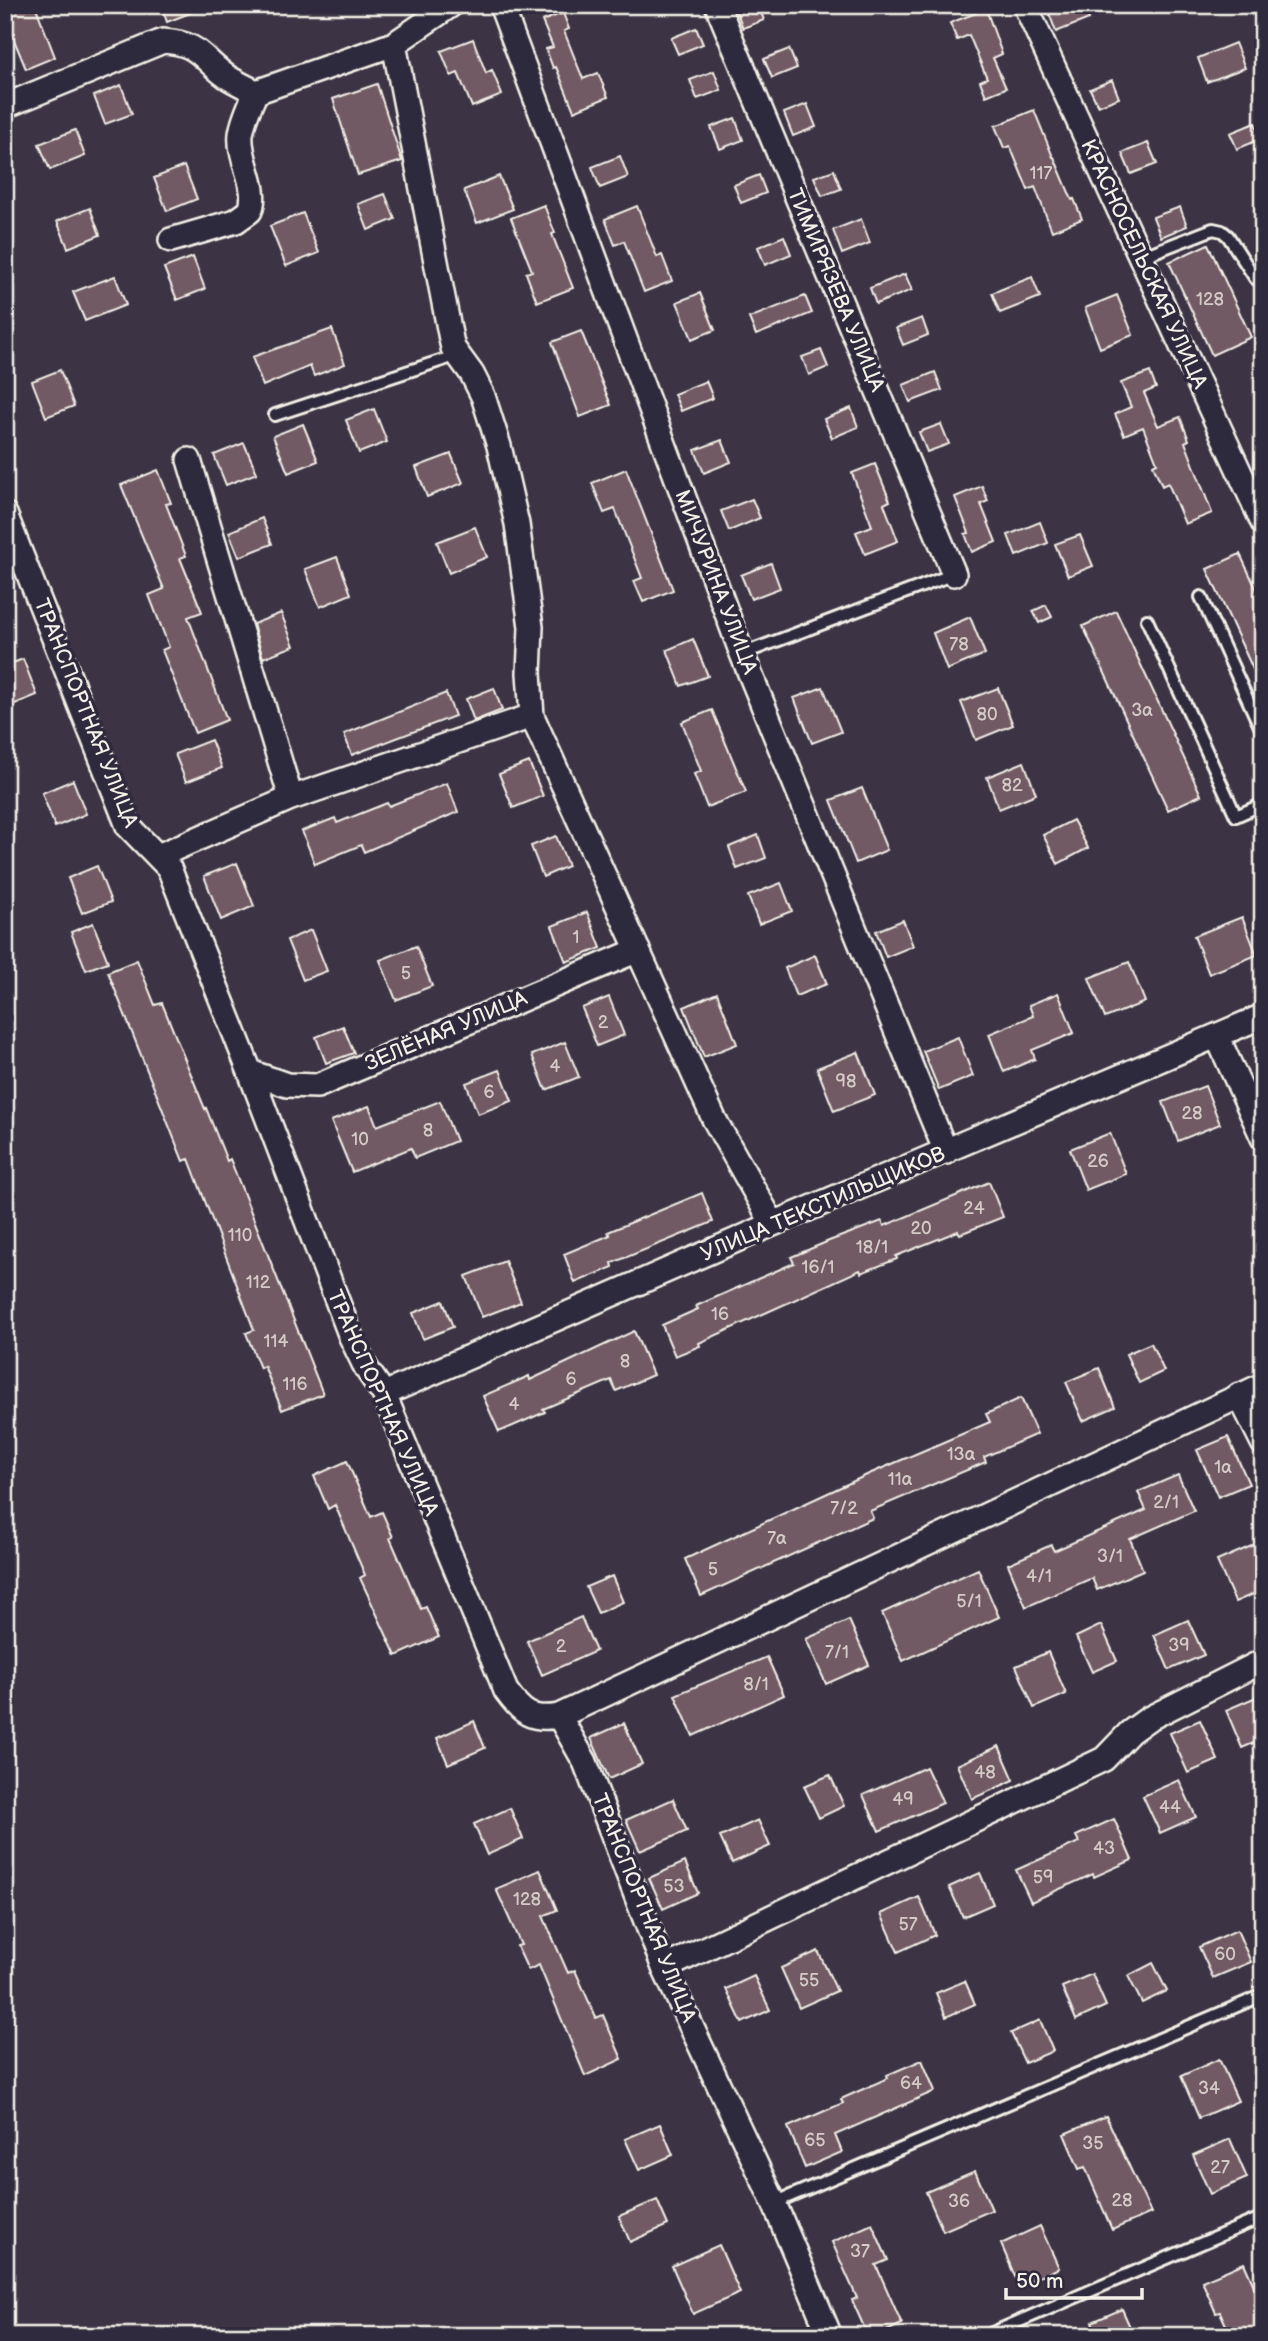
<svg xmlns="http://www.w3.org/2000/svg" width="1268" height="2341" viewBox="0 0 1268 2341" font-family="'Balsamiq Sans',sans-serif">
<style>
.building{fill:#725a65;stroke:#f4f1e8;stroke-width:2}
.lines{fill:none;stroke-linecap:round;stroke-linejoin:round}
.lane-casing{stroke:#f4f1e8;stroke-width:16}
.street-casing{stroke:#f4f1e8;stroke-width:28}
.lane{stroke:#2f2a3d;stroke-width:10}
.street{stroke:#2f2a3d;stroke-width:23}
.labels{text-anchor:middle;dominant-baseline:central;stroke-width:7;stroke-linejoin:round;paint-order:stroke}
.number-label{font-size:18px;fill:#d4cbc7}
.street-label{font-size:21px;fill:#f4f1e8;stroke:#2f2a3d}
</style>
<rect width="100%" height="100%" fill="#3c3445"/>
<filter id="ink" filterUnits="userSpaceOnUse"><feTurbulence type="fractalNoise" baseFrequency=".0143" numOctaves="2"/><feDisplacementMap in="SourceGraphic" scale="14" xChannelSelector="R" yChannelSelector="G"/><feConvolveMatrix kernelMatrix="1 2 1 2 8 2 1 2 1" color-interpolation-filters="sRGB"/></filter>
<g filter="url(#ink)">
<!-- building -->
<path class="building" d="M5,5H35L55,57L26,69L5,18Z
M161,5H208V6L167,22Z
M734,5H758L764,20L743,28Z
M1046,5H1083L1089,19L1056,32Z
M986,9L1002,54L993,58L1006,88L986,96L980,81L987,78L969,35L957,40L950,23Z
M563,13L569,29L564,31L583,79L598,73L608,97L574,111L556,67L553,68L546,49L553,47L542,21Z
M696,28L703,44L678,54L671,38Z
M473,39L486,73L492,70L502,95L472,107L458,73L451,76L441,51Z
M1235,43L1245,68L1207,82L1198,58Z
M789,49L797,68L772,78L764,59Z
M714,71L721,90L697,99L690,80Z
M1112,80L1119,98L1098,106L1090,89Z
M377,84L402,161L358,175L333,99Z
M121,85L132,114L105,124L94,96Z
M807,104L816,127L793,136L784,113Z
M1034,110L1053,157H1054L1072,200L1074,199L1082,219L1052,231L1035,187L1028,190L1010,146L1004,148L995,126Z
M735,118L743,140L720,149L711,127Z
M1255,123L1261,139L1237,149L1230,133Z
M75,130L85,156L50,170L39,144Z
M1148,143L1157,164L1131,174L1122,153Z
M620,156L628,177L600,188L592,167Z
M184,166L197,199L167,211L154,178Z
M834,170L841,189L822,196L814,177Z
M759,175L766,193L741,203L734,185Z
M499,176L513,209L477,223L464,190Z
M385,194L395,219L368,230L358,204Z
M544,205L555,233L552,234L573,288L537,302L526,273L532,271L511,218Z
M637,206L657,257L662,255L672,281L644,292L624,241L615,245L605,219Z
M1180,207L1187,226L1161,237L1153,217Z
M90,208L100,235L68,248L57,221Z
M303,213L319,253L286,266L270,226Z
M861,219L870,243L842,254L833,230Z
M784,236L791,254L765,265L758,247Z
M1208,244L1251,337L1212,355L1169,262Z
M193,257L205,289L177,300L164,268Z
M905,274L912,290L876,304L870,288Z
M115,276L126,305L85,321L73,292Z
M1032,277L1040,297L1000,313L992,293Z
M700,293L715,330L692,339L677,302Z
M1117,295L1133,335L1100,348L1085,308Z
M805,296L812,313L756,335L749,318Z
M922,318L928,335L903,345L896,328Z
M332,329L345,364L314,376L310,366L263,386L252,357Z
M581,331L611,405L580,417L552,342Z
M821,350L828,367L809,375L802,357Z
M60,370L74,406L46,417L32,381Z
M935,372L942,390L910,402L903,385Z
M1150,372L1156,388L1144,393L1158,426L1180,417L1189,440L1185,442L1212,513L1185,524L1168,483L1162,486L1153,465L1157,463L1143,427L1124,435L1115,414L1131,407L1121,383Z
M706,381L713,398L681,411L674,394Z
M851,408L858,427L832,438L824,419Z
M374,409L387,442L359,453L346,420Z
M303,424L318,461L288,473L273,436Z
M941,424L949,444L927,452L919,432Z
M722,440L731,462L704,473L695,450Z
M244,443L257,473L226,485L214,455Z
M451,454L463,483L427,497L416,467Z
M875,464L890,501L884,504L898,541L865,554L856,532L872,526L852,473Z
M626,469L673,590L643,602L634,581L642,578L615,509L604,513L592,483Z
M158,470L171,503L166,504L186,556L180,558L202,612L188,617L227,720L195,733L162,650L169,647L149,595L164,589L121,485Z
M982,486L988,501L981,504L996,542L972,552L965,534L969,533L955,497Z
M752,499L760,518L729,531L721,511Z
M262,518L272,544L239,557L229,532Z
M1040,522L1048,543L1016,556L1008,535Z
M475,527L487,557L449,573L437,542Z
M1080,535L1093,566L1068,576L1055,544Z
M1240,554L1263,603V691L1207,569Z
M337,557L351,594L320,607L305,569Z
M771,563L780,588L751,599L741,575Z
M1046,605L1052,617L1039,623L1033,611Z
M1116,611L1201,795L1168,810L1083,626Z
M281,613L294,646L263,658L253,624Z
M970,617L985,654L947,670L933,633Z
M693,639L708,676L681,686L667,650Z
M23,659L37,695L5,708V666Z
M823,687L841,732L812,743L794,698Z
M494,688L502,710L474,721L466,699Z
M998,688L1013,725L976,740L961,702Z
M446,693L455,716L352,755L344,734Z
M712,710L746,792L707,807L694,774L701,771L682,722Z
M211,740L222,768L186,782L175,754Z
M529,762L543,796L513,808L499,774Z
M1024,762L1036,794L999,809L987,777Z
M73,780L86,814L55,827L42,793Z
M447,783L458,812L364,852L361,845L315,864L302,831L335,818L337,823L387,803L389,806Z
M862,788L887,850L856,863L831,800Z
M1073,820L1088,848L1058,864L1043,835Z
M758,835L766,858L737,869L729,847Z
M556,836L568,866L543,877L531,846Z
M237,863L254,906L221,920L204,876Z
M97,866L111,902L82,913L68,878Z
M781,883L792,911L759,924L748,896Z
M587,912L601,948L566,962L552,926Z
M1242,917L1257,955L1209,974L1194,936Z
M903,920L913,946L886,957L876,931Z
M93,923L108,962L86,970L71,932Z
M311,930L327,971L303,980L287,940Z
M416,946L432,986L396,1000L380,960Z
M815,955L827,984L796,996L785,968Z
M137,960L155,1005L162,1003L205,1109L206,1108L227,1161L230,1159L323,1394L282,1410L264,1366L260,1368L246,1333L254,1330L189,1159L183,1161L108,972Z
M1129,962L1145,1002L1105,1018L1089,978Z
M717,993L737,1044L704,1057L684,1007Z
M1058,993L1074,1033L1032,1050L1035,1059L1004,1072L989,1034L1033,1016L1029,1005Z
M609,997L624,1035L597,1046L582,1008Z
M343,1026L354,1053L326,1063L316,1037Z
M958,1037L973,1076L939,1090L923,1051Z
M565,1042L579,1077L546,1090L532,1055Z
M858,1052L875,1095L834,1111L817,1068Z
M500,1070L512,1101L478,1114L466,1083Z
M1205,1086L1220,1124L1178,1141L1163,1102Z
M440,1101L456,1141L415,1158L411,1148L352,1172L331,1121L369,1106L377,1126Z
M1110,1133L1126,1174L1086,1190L1070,1149Z
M989,1182L1003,1217L960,1234L958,1231L896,1256L897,1259L861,1273L860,1270L699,1343L700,1346L675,1356L662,1325L698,1309L696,1306L794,1263L791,1257L829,1241L882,1221L884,1226Z
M702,1193L713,1222L612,1263L613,1267L575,1283L564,1254L610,1235L608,1232Z
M505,1261L521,1302L482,1317L466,1276Z
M443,1301L453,1327L423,1339L413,1313Z
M634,1331L653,1375L616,1391L611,1380L543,1409L545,1412L499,1432L483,1396L529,1376L530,1380Z
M1151,1343L1164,1371L1139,1383L1126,1354Z
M1099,1368L1115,1407L1083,1421L1066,1382Z
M1021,1398L1037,1434L984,1457L986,1462L870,1511L873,1518L701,1596L685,1559L869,1474L990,1422L986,1414Z
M1228,1437L1249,1484L1218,1497L1197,1450Z
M347,1461L371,1517L382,1512L393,1537L390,1538L421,1609L426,1607L439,1637L396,1656L360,1578L365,1575L335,1505L328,1509L314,1476Z
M1178,1475L1194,1511L1130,1539L1143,1570L1097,1590L1092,1578L1026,1607L1008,1564L1051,1545L1054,1551L1146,1510L1138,1492Z
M1263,1541V1590L1235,1602L1217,1561Z
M978,1569L999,1617L903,1661L882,1613Z
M612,1576L623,1602L598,1613L586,1587Z
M581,1617L596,1651L542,1675L527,1641Z
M849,1620L869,1665L826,1684L806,1639Z
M1188,1620L1204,1655L1169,1670L1154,1635Z
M1101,1625L1117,1661L1092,1672L1076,1637Z
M1048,1652L1066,1694L1034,1708L1016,1666Z
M767,1657L784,1695L693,1736L675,1695Z
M1263,1694V1739L1242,1748L1226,1710Z
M1200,1720L1218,1760L1188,1773L1170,1733Z
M474,1721L485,1748L448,1764L437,1738Z
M624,1723L642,1764L609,1779L591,1738Z
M999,1746L1014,1780L972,1799L957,1765Z
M926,1767L943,1803L879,1831L863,1795Z
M830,1775L844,1806L819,1818L804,1786Z
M1179,1780L1196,1817L1160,1833L1143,1796Z
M673,1799L687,1831L640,1851L626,1820Z
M510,1808L523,1839L487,1855L474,1824Z
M1114,1819L1132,1860L1094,1877L1093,1874L1031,1902L1016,1870L1079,1842L1076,1836Z
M758,1820L770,1846L732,1863L720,1837Z
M685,1862L698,1893L663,1909L649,1878Z
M540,1870L557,1910L543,1916L568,1973L575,1970L596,2018L603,2015L622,2059L585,2076L539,1965L528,1970L517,1946L521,1945L496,1889Z
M980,1873L993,1904L963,1917L949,1887Z
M919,1897L935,1935L898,1952L881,1914Z
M1237,1930L1251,1962L1213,1978L1199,1947Z
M818,1951L837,1991L799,2008L781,1968Z
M1153,1963L1167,1991L1142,2003L1128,1976Z
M1092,1974L1106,2006L1076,2020L1062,1987Z
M754,1976L770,2010L742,2023L726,1989Z
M965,1981L975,2004L946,2017L936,1993Z
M1040,2020L1053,2051L1025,2063L1011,2033Z
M1219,2059L1238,2101L1199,2118L1181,2076Z
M922,2060L935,2091L835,2135L842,2152L805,2168L788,2127L843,2103L841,2099L888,2078L887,2075Z
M1106,2116L1151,2213L1112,2230L1085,2167L1079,2169L1064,2134Z
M660,2124L673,2155L639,2170L625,2139Z
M1230,2139L1247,2178L1210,2194L1193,2155Z
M975,2171L992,2210L943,2231L926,2192Z
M657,2200L668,2225L630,2242L619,2216Z
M872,2224L888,2260L876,2265L902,2324L876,2336H868L852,2300L857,2298L832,2242Z
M1040,2226L1059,2268L1019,2286L1001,2244Z
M719,2245L740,2293L693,2314L672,2266Z
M1244,2263L1258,2295L1255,2296L1263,2313V2336H1231L1220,2312L1216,2313L1202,2281Z
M1122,2309L1134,2336H1099L1092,2322Z"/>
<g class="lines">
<!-- lane casing -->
<g class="lane-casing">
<path id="lane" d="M1253,5L1263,16
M1141,257L1213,229L1222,231L1228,236L1255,278L1263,282
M275,415L458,355
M1201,597L1263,733
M1147,620L1236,816L1263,804
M742,654L954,574
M774,2203L1263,1995
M985,2336L1263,2217"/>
</g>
<!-- street casing -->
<g class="street-casing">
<path id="street" d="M501,5L742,654L946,1152
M717,5L954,574
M1025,5L1263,523
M394,44L451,339L453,348L472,374L483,396L499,446L517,524L531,627L529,673L532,716L714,1119L773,1224
M5,106L163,41C199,43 200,57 226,76C235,82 246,87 256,92L394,44L451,5
M171,240L236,221L250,211C260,188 238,159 241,134C243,120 250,105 256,92
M189,460L291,798
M5,514L128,826L169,868L250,1072L351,1337L366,1368L384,1394L506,1691C522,1713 531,1721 559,1716L585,1762L664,1968L774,2203L830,2336
M158,856L291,798L532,716
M1217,1036L1263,1138
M250,1072L287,1085L317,1086L638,950
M384,1394L773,1224L1263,1016
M1239,1395L1263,1443
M559,1716L1263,1385
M664,1968L1104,1759L1130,1732L1148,1719L1263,1661"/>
</g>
<!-- lane -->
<use href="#lane" class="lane"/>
<!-- street -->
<use href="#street" class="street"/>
</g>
</g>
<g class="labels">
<!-- number labels -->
<g class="number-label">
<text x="1041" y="173">117</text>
<text x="1210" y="299">128</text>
<text x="959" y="644">78</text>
<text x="1142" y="710">3а</text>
<text x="987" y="714">80</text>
<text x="1012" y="785">82</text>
<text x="576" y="937">1</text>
<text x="406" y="973">5</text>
<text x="603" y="1022">2</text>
<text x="555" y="1066">4</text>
<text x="846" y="1081">98</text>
<text x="489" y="1092">6</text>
<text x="1192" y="1113">28</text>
<text x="428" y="1130">8</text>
<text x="360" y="1139">10</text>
<text x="1098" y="1161">26</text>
<text x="974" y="1208">24</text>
<text x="921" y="1228">20</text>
<text x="240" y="1235">110</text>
<text x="872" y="1247">18/1</text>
<text x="818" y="1267">16/1</text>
<text x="258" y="1282">112</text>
<text x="720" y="1314">16</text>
<text x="276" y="1341">114</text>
<text x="625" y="1361">8</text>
<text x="571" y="1379">6</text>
<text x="295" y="1384">116</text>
<text x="514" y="1404">4</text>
<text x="961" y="1454">13а</text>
<text x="1223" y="1467">1а</text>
<text x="900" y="1479">11а</text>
<text x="1166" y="1502">2/1</text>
<text x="844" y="1508">7/2</text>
<text x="777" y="1538">7а</text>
<text x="1110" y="1556">3/1</text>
<text x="713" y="1569">5</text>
<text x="1039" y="1576">4/1</text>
<text x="969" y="1601">5/1</text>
<text x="1179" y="1645">39</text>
<text x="561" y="1646">2</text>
<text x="837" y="1652">7/1</text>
<text x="756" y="1684">8/1</text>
<text x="985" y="1772">48</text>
<text x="903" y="1799">49</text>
<text x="1170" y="1807">44</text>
<text x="1104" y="1848">43</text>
<text x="1043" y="1877">59</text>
<text x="674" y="1886">53</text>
<text x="527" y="1899">128</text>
<text x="908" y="1924">57</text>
<text x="1225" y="1954">60</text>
<text x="809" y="1980">55</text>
<text x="911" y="2083">64</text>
<text x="1209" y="2088">34</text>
<text x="815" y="2140">65</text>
<text x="1093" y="2143">35</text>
<text x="1220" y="2167">27</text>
<text x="1122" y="2200">28</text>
<text x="959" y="2201">36</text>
<text x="860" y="2251">37</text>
</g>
<!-- street labels -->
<g class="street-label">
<text transform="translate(1144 264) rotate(65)">КРАСНОСЕЛЬСКАЯ УЛИЦА</text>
<text transform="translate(836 290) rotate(67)">ТИМИРЯЗЕВА УЛИЦА</text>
<text transform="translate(716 582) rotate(69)">МИЧУРИНА УЛИЦА</text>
<text transform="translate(86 713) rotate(68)">ТРАНСПОРТНАЯ УЛИЦА</text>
<text transform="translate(446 1031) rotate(-23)">ЗЕЛЁНАЯ УЛИЦА</text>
<text transform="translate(823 1204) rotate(-23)">УЛИЦА ТЕКСТИЛЬЩИКОВ</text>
<text transform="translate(383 1403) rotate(66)">ТРАНСПОРТНАЯ УЛИЦА</text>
<text transform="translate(644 1908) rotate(68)">ТРАНСПОРТНАЯ УЛИЦА</text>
</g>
</g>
<!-- margin -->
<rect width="1268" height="2341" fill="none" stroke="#2f2a3d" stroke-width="28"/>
<rect x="14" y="14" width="1240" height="2313" fill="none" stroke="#f4f1e8" stroke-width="2.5" filter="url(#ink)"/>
<!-- scale -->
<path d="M1006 2288v10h136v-10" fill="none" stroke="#f4f1e8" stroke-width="3.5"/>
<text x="1016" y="2288" font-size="21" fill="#f4f1e8" stroke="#2f2a3d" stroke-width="5" paint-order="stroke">50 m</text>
</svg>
